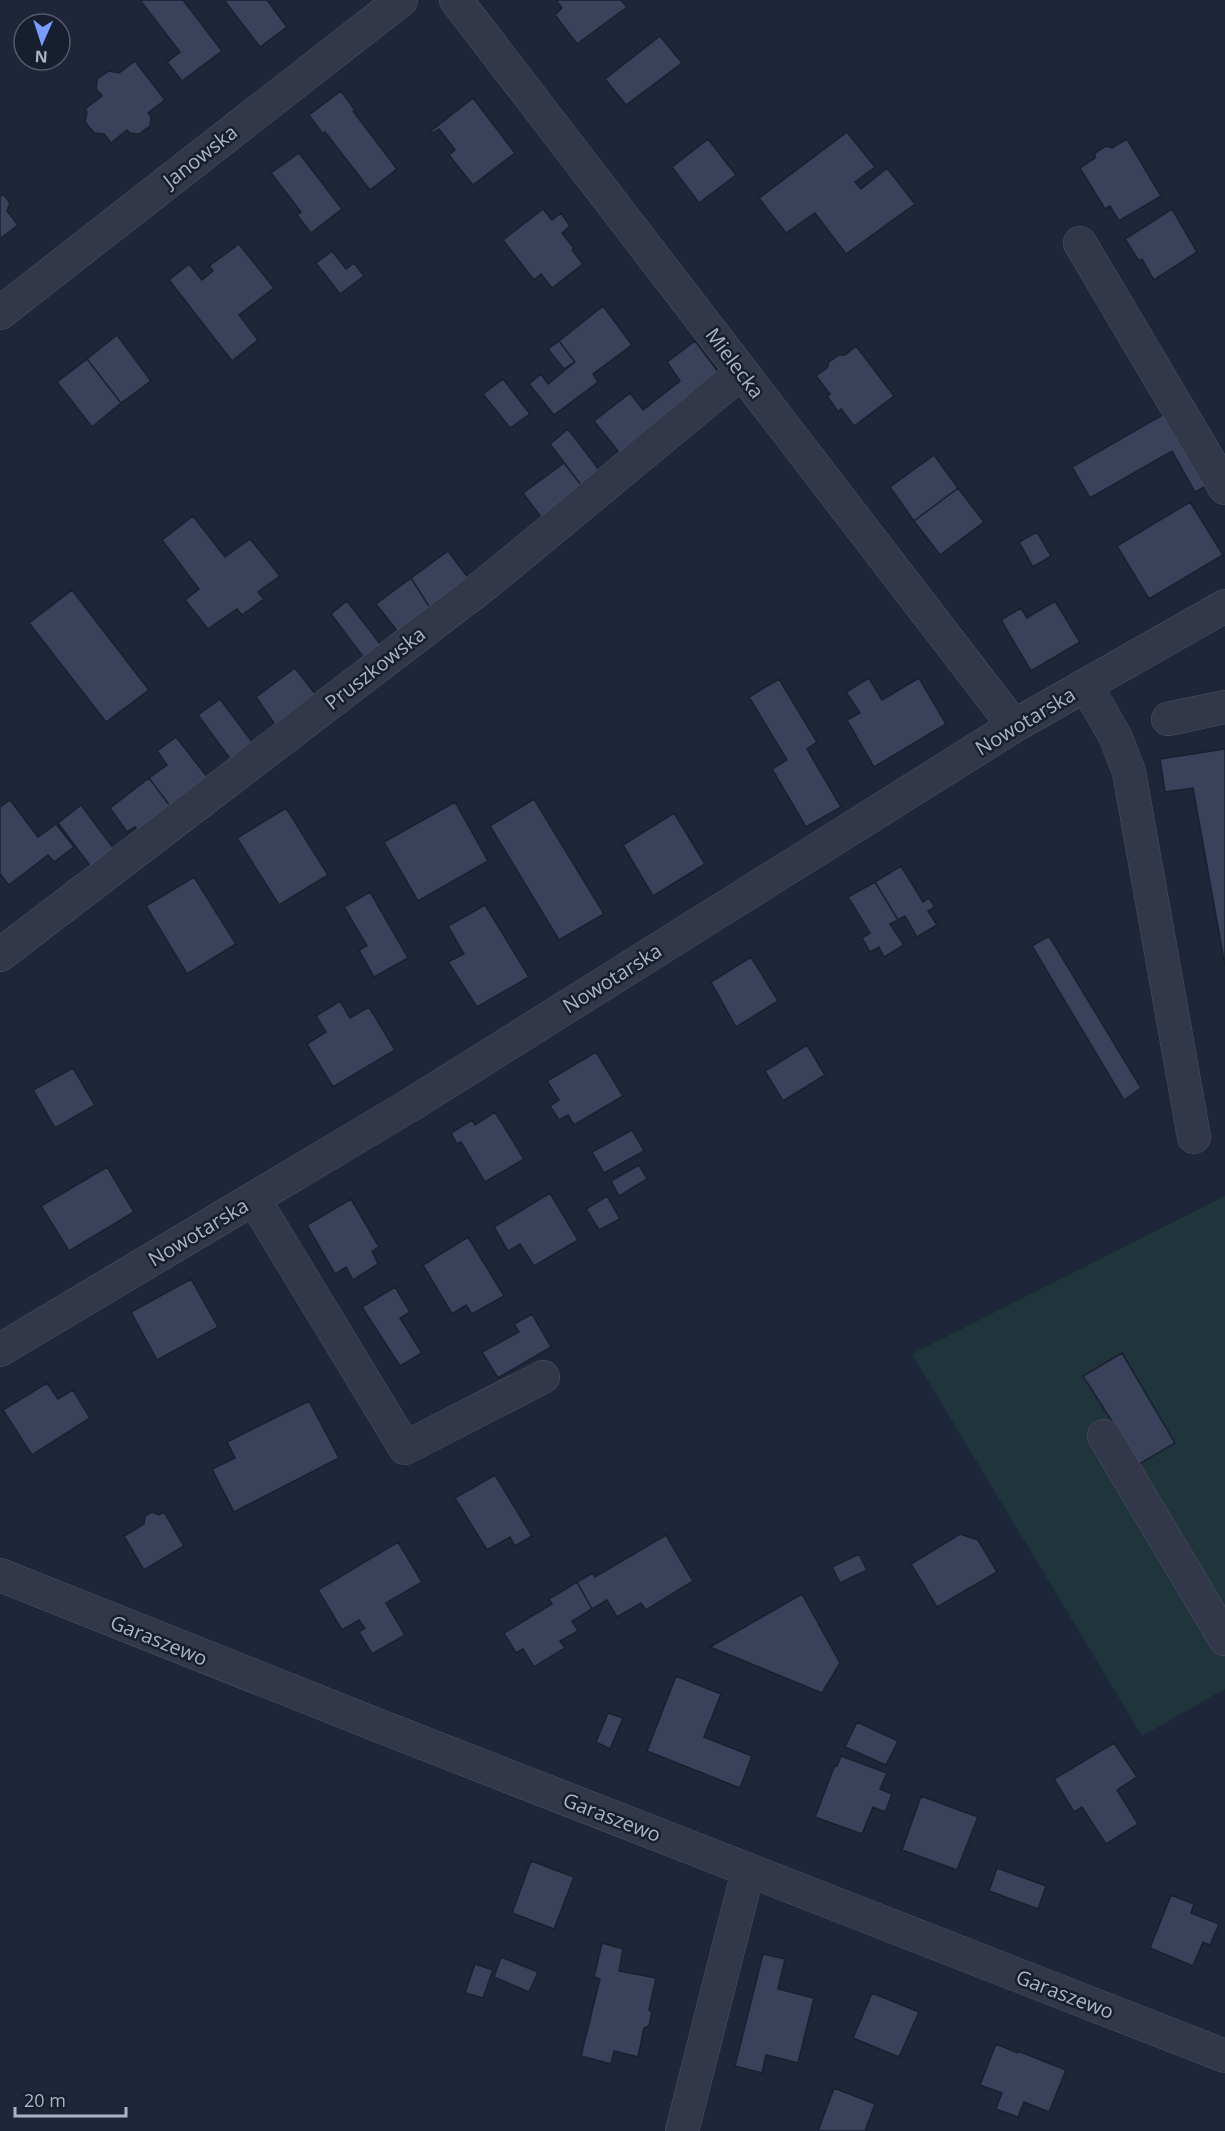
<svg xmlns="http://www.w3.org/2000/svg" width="1225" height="2131" viewBox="0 0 1225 2131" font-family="'Open Sans',sans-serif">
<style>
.green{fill:#20343b}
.building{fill:#39425a;stroke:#192030;stroke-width:1.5}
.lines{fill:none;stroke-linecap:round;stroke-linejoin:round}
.minor-casing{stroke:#4c5365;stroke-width:34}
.minor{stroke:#32384a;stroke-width:33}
.labels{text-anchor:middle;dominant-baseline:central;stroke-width:5;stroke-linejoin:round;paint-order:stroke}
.street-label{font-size:20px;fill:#acb3c7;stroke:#171e2e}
</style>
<rect width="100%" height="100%" fill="#1e263a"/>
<!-- green -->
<path class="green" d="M1225,1196V1689L1142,1736L912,1354Z"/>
<!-- building -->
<path class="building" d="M140,0H183L222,51L182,81L167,62L180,52Z
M224,0H267L287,27L260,47Z
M556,0H621L627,7L577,44L555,15L562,8Z
M660,36L682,63L626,105L605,79Z
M135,61L165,100L148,113L151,117L150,126L139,134L130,133L127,130L111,143L104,134L94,133L85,122L87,112L85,109L102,96L96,89L97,79L109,71L119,73Z
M341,91L355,110L353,111L397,169L370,190L325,132L323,134L309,115Z
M473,98L515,153L473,185L449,155L455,150L439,129L433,133L431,131Z
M847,132L875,167L855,182L861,189L887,168L915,204L846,254L815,213L786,233L759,198Z
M708,139L736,175L699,203L672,167Z
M1127,139L1161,196L1119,221L1110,206L1105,209L1080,168L1095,158V153L1106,146L1112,148Z
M299,153L342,209L311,233L297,215L301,212L271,173Z
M4,195L10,203L7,211L18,225L0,239V196Z
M543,209L552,220L561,213L570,226L562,233L574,248L572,250L583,264L552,288L541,274L534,280L503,240Z
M1172,209L1197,252L1154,280L1142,259L1139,261L1125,239Z
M239,244L274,288L239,315L258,340L232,361L169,280L189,264L202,280L213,271L209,266Z
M332,251L346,269L354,263L364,276L340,294L316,263Z
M603,306L632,345L593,374L598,382L554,415L529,384L541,374L548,384L575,362L559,341Z
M117,335L151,381L121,403L87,359Z
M559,341L575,362L564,369L548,349Z
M695,341L726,382L625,460L594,421L630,393L643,410L680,381L667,362Z
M856,346L894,396L854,426L841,409L838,412L827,396L830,394L816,376L827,368L829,362L839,355H845Z
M87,359L121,403L92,427L57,382Z
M503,379L530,414L510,428L483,394Z
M1171,410L1212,483L1195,492L1172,451L1090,498L1072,467Z
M568,429L600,471L581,485L550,444Z
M934,455L958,488L914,521L890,487Z
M564,463L585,490L544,521L523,493Z
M958,488L984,522L940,555L914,521Z
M1190,502L1223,555L1149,599L1117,546Z
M193,516L225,557L250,539L280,576L258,592L264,599L242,615L237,609L208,629L185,600L199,589L162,540Z
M1037,532L1051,556L1033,567L1019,542Z
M448,551L469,579L430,608L411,578Z
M411,578L430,608L398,632L376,604Z
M72,590L149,690L106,722L29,623Z
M347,601L381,645L364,658L331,614Z
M1055,601L1080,642L1031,671L1001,620L1021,608L1027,618Z
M295,668L316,695L276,726L256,697Z
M869,678L882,700L919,678L946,724L874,767L847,720L860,713L846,692Z
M779,679L817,742L807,749L841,807L806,827L772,769L787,760L749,697Z
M220,699L253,743L231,760L198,715Z
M176,737L208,778L170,806L149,778L167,765L157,751Z
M1225,749V966L1193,788L1165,792L1160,759Z
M149,778L170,806L138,831L135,827L127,832L110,808Z
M534,799L604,914L559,940L490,826Z
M10,800L38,837L56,824L74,847L54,862L48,855L9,885L0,874V807Z
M455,802L488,861L418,901L384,842Z
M81,805L114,849L91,867L58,823Z
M286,808L328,875L279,905L237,838Z
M674,813L705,864L653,896L623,845Z
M901,866L923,902L929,898L935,907L928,911L937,925L917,937L905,916L898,920L875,882Z
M194,877L236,944L187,974L146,906Z
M875,882L898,920L890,924L904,945L884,957L879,947L870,952L862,938L870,933L848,897Z
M370,892L408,958L374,977L359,950L367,946L344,907Z
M485,905L529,977L477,1007L448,962L464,954L448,926Z
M1049,936L1141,1088L1124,1100L1032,946Z
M751,957L778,1001L736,1027L711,982Z
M340,1001L350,1018L369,1007L395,1050L333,1087L307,1044L326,1032L316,1016Z
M807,1045L825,1075L783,1101L765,1071Z
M596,1052L623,1096L574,1125L568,1115L559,1120L550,1106L559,1100L547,1081Z
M73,1068L95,1105L55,1128L33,1090Z
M495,1112L524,1159L485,1182L461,1142L457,1144L451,1133L472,1120L475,1125Z
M632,1130L644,1151L604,1173L592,1152Z
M639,1165L647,1179L619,1196L611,1181Z
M107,1167L134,1212L69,1251L41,1206Z
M550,1193L578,1240L534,1266L520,1244L508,1251L494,1227Z
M607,1196L620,1219L599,1230L586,1209Z
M351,1199L379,1247L372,1251L378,1264L353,1280L346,1267L335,1274L307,1225Z
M468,1237L504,1296L472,1314L466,1305L452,1314L423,1265Z
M191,1279L218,1327L157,1360L131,1312Z
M395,1287L410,1312L400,1318L422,1353L400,1366L362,1307Z
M532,1314L551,1347L498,1378L482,1352L519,1332L514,1324Z
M1122,1353L1175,1443L1136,1466L1113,1423L1083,1376Z
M47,1383L58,1399L73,1390L90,1418L32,1455L3,1410Z
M309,1401L339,1458L234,1512L212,1469L235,1458L227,1442Z
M495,1475L532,1536L515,1546L510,1537L487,1550L455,1498Z
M152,1512L159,1515L164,1512L184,1546L144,1570L124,1536L144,1524L145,1516Z
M960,1534L978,1540L997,1572L937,1607L911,1564Z
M666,1535L693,1581L646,1610L641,1603L617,1617L607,1600L592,1609L577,1582L593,1573L595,1577Z
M398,1542L422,1582L386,1603L405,1635L372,1654L359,1632L365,1628L359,1620L342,1630L318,1590Z
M859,1554L867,1570L840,1583L832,1567Z
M577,1582L592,1609L572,1621L578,1631L560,1641L565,1648L534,1667L523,1649L516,1653L504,1633L552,1604L549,1599Z
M802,1594L840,1663L822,1693L710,1647Z
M676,1676L721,1694L704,1737L752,1756L740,1788L647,1751Z
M608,1713L623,1718L610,1749L596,1742Z
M857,1722L898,1741L886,1765L845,1747Z
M1114,1743L1137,1777L1117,1790L1138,1824L1106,1844L1082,1807L1074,1812L1054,1779Z
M841,1756L887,1773L880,1789L892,1794L885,1812L873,1807L862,1834L815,1817L835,1765L837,1766Z
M921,1796L978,1817L957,1870L902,1850Z
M531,1861L574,1877L554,1929L512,1913Z
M997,1868L1046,1886L1038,1909L989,1891Z
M1171,1895L1194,1904L1191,1913L1219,1924L1210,1945L1203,1942L1193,1966L1150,1948Z
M602,1943L623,1949L619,1971L656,1978L649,2010L652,2012L649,2026L644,2028L638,2057L614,2051L611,2064L581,2056L600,1979L594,1977Z
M763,1954L785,1959L778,1989L814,1998L798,2063L766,2055L762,2073L735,2066Z
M501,1957L538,1972L529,1992L494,1977Z
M475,1964L493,1970L483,1998L465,1993Z
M872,1993L919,2012L899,2057L853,2038Z
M996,2044L1018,2053V2051L1066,2070L1049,2112L1024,2102L1018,2117L996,2109L1002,2093L980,2085Z
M834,2088L875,2104L865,2131H818Z"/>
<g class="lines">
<!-- minor casing -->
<g class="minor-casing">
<path id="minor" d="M456,0L1014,726
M1080,243L1225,488
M0,313L401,0
M1086,685L1116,738L1129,772L1194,1137
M1168,719L1225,707
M0,955L488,582L742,372
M254,1199L405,1448L543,1377
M0,1350L412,1104L1014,726L1225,606
M1104,1436L1225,1639
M0,1575L377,1725L1225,2056
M682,2131L748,1871"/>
</g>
<!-- minor -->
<use href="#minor" class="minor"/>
</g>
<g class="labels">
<!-- street labels -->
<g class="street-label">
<text transform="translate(200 156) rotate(-38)">Janowska</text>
<text transform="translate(735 363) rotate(53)">Mielecka</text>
<text transform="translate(375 668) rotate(-38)">Pruszkowska</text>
<text transform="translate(1025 721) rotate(-31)">Nowotarska</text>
<text transform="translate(612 978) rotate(-32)">Nowotarska</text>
<text transform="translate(198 1232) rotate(-31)">Nowotarska</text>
<text transform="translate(159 1640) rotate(22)">Garaszewo</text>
<text transform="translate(612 1817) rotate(21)">Garaszewo</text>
<text transform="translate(1065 1994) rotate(21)">Garaszewo</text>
</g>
</g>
<!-- north arrow -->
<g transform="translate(42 42) rotate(183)"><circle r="28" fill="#171e2e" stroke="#535a6b" stroke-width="1.5"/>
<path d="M0-4.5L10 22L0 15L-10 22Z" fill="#799aff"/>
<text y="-9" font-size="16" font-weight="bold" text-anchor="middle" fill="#acb3c7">N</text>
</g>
<!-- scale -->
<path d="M15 2107v9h111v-9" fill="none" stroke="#acb3c7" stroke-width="3"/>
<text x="24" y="2107" font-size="18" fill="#acb3c7" stroke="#171e2e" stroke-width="4.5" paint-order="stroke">20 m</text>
</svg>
